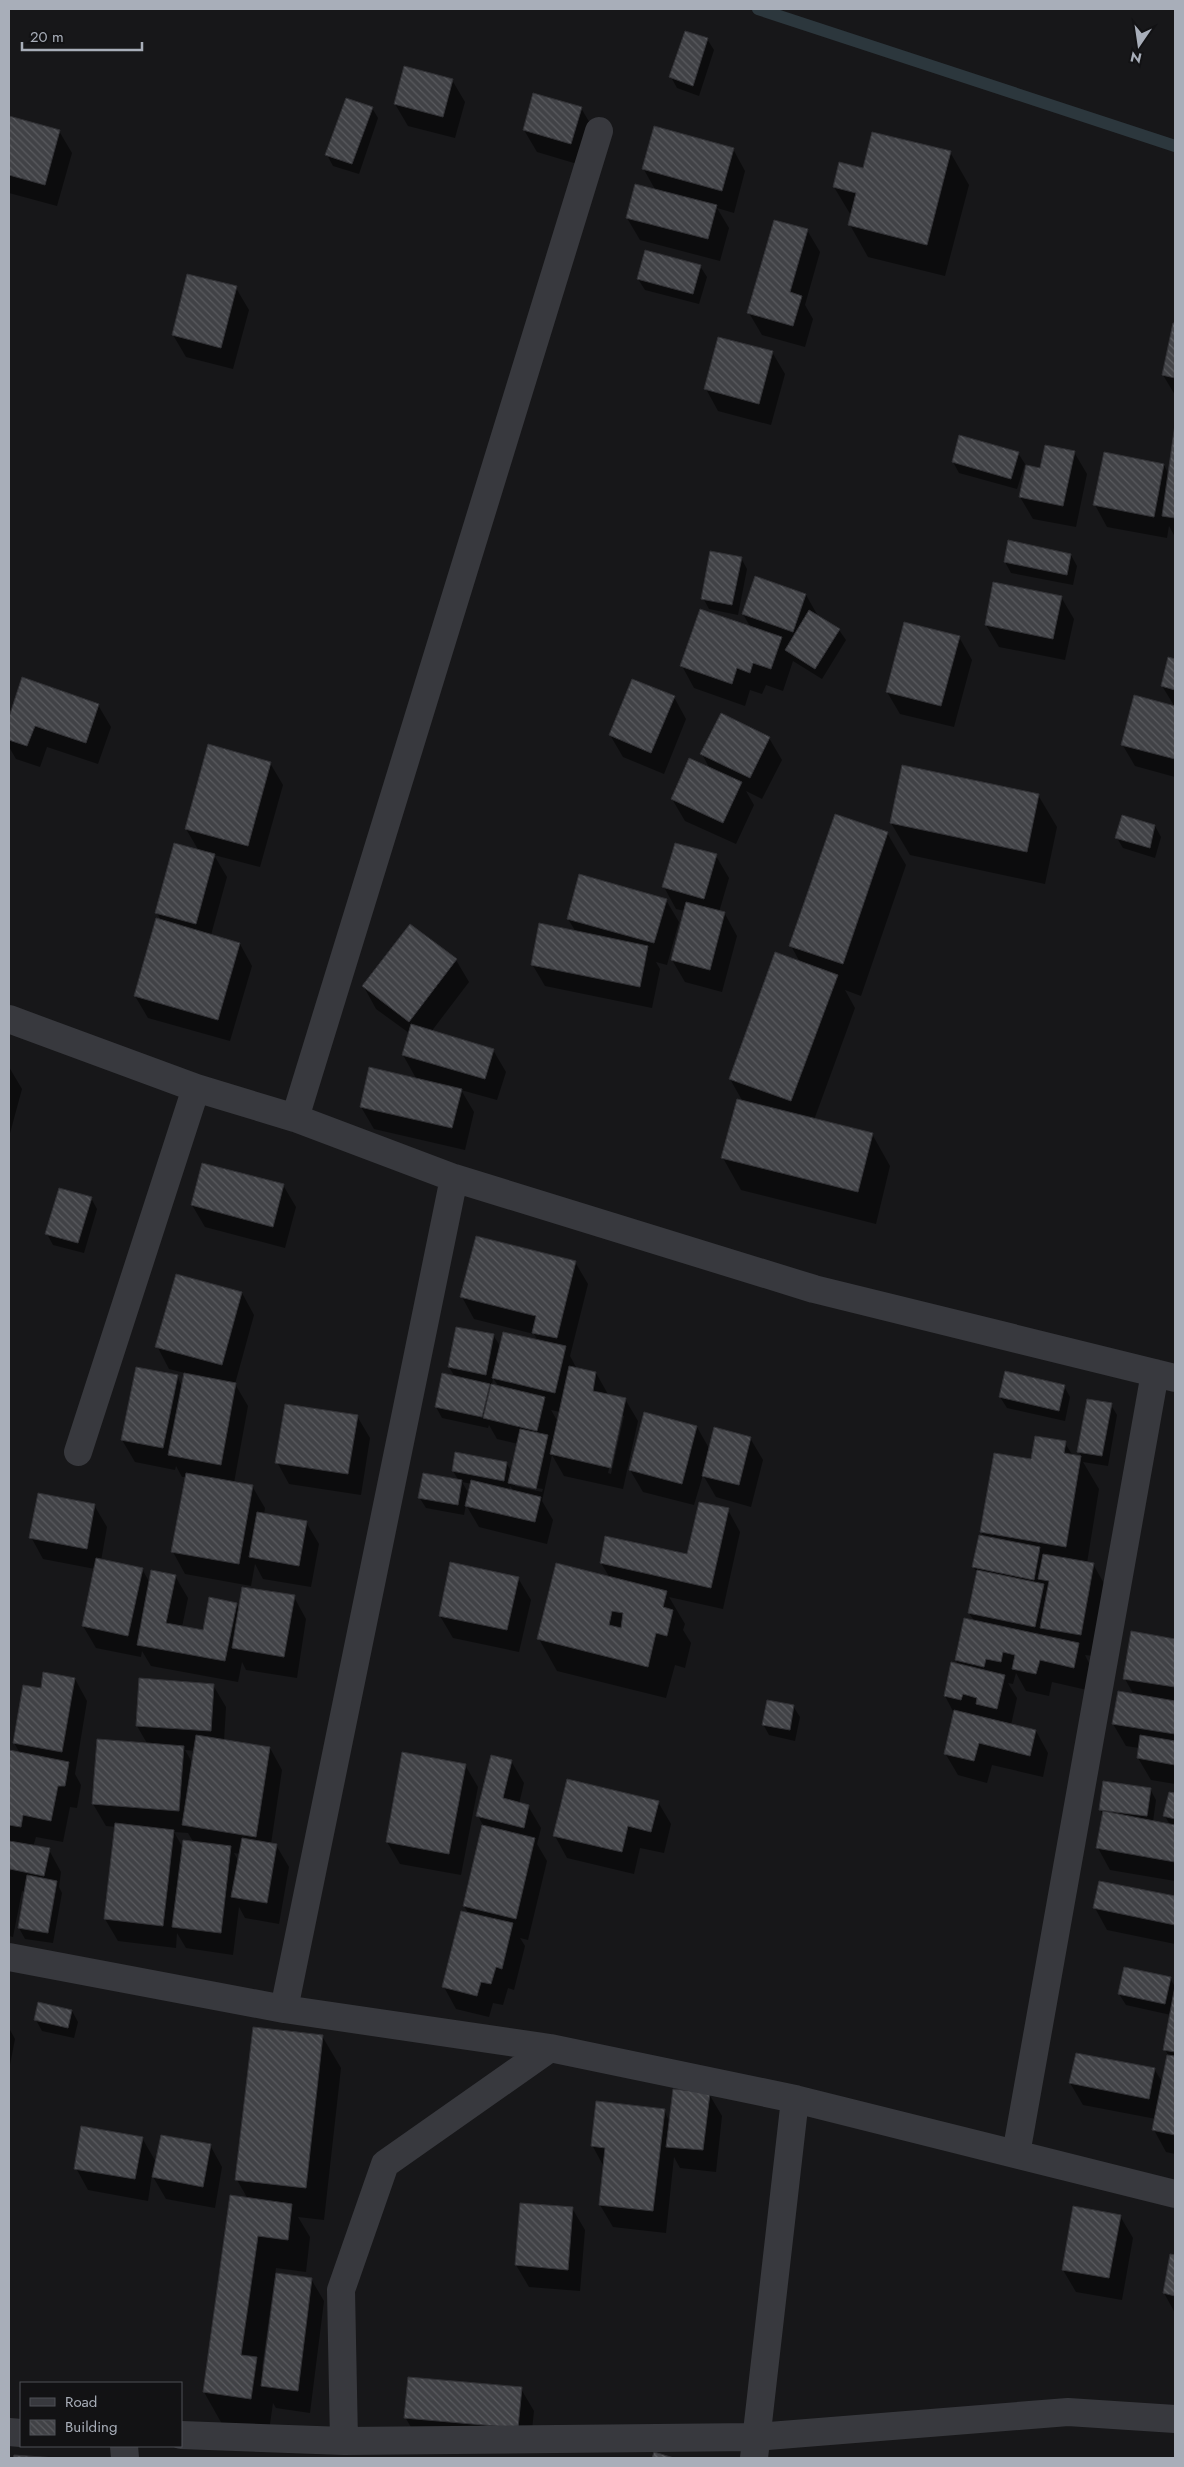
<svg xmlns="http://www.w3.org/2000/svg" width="1184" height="2467" viewBox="0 0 1184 2467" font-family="Jost,sans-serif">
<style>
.shadow{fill:#0007;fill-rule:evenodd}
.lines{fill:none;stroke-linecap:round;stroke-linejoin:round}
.stream{stroke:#2c373d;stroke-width:12}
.building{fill:url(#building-back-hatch);stroke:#313135;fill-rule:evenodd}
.minor{stroke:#38393e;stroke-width:28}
</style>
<defs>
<pattern id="building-back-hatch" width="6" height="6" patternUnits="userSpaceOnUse" patternTransform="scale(1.25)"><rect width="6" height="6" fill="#414246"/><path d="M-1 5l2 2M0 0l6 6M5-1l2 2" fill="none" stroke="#5a5b5f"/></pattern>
</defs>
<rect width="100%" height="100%" fill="#171719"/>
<!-- shadow -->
<path class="shadow" d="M707,39L714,50L699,96L677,88L671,77Z
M452,80L465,102L455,138L408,126L395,104Z
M372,108L378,118L359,174L333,166L327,155Z
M581,108L594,130L584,166L537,152L524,130Z
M9,117L59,131L72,153L57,206L9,193Z
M733,149L745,171L734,213L717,208L729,228L720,261L640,240L627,218L656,191L643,168Z
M950,152L969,185L945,276L868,257L850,225L852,217L834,187Z
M807,230L820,252L805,305L813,319L805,347L762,335L749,313Z
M700,266L707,277L699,304L645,290L638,279Z
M236,288L249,310L233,369L186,357L173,335Z
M1174,324H1175V395L1163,375Z
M772,352L785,374L771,425L718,411L706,389Z
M1175,431V537L1169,526L1167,538L1107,527L1095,505L1164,465L1169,475Z
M1074,452L1087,474L1076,527L1033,519L1020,497L1041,470Z
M1018,453L1025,464L1017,489L959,473L953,462Z
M1071,555L1077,566L1073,585L1011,573L1005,562Z
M741,558L747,569L738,615L709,609L703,598Z
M806,595L818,616L839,630L846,640L822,679L793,661L783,691L766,685L762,694L750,690L745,706L694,688L682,666L751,628L743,614Z
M1061,597L1074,619L1065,660L999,647L986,625Z
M959,637L972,660L954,727L900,714L887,692Z
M1169,659L1175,660V777L1135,766L1122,744L1175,707L1162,686Z
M23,679L98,705L111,727L98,764L47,747L40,767L16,759L9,747V721Z
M674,697L686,719L664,774L623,757L610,735Z
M769,738L782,760L762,799L746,791L754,805L736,844L685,821L672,799L710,769L702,754Z
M270,763L283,785L260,867L214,855L227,877L211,935L240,944L252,966L230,1041L148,1018L135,996L161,921L157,913L199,851L186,829Z
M1038,795L1057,827L1045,884L910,855L891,823Z
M1155,826L1161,837L1155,858L1123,848L1117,838Z
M887,833L906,865L861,996L845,990L855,1008L814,1120L872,1134L890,1166L876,1224L741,1190L723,1158L743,1102L730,1079L800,962L791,946Z
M716,856L729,878L719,912L725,914L737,936L722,992L685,982L672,960L685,911L676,909L664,887Z
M666,900L679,922L667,965L656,962L660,969L652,1008L545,986L532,964L576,932L568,919Z
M456,960L469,982L431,1032L493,1050L506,1072L497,1100L461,1090L474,1112L465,1150L374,1129L361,1107L417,1080L403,1055L409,1033L376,1009L364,987Z
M9,1067L22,1089L9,1137Z
M283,1185L296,1207L285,1248L205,1227L192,1205Z
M91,1198L97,1209L84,1253L53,1245L47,1234Z
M575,1262L588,1284L570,1356L577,1369L596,1373L609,1396L625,1399L638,1421L623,1489L564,1476L552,1455L542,1501L553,1520L547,1544L479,1527L466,1505L464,1515L426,1508L419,1497L459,1481L453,1471L506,1463L512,1472L518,1444L497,1439L489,1425L488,1428L442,1418L436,1407L455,1377L449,1367L493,1335L501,1347L539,1342L534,1334L474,1319L462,1297ZM493,1378L499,1387L491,1389L488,1384L492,1385ZM551,1410L560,1412L558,1422ZM621,1416H624L611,1474L608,1473ZM462,1482L472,1484L469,1494ZM515,1484L543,1489L542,1492L515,1486ZM510,1486L514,1492L509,1491Z
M242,1293L254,1315L235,1384L248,1406L234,1483L252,1486L265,1508L264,1515L306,1522L319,1544L311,1587L263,1579L255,1564L251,1586L185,1574L173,1552L186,1477H182L176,1466L175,1470L135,1462L122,1440L177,1376L182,1386L185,1373L169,1369L157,1346Z
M1064,1386L1070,1397L1065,1421L1007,1408L1000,1397Z
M1111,1405L1117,1415L1108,1466L1083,1462L1099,1489L1087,1563L1093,1564L1106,1587L1093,1656L1085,1655L1091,1667L1087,1690L1052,1682L1049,1696L1026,1691L1016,1673L1013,1684L1008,1683L1017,1698L1011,1725L1036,1731L1048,1753L1043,1777L992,1765L987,1783L958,1775L945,1753L954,1713L945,1696L959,1666L956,1660L975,1622L969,1613L978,1574L973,1566L984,1537L981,1532L1032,1461L1065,1443L1073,1456L1082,1457L1078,1451Z
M357,1416L370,1438L361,1495L289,1484L277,1462Z
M697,1427L710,1450L750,1438L763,1460L751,1507L716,1497L703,1475L694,1505L643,1492L630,1470Z
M94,1505L107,1527L101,1561L142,1569L150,1583L175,1576L188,1598L182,1627L204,1631L236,1604L240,1610L294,1597L306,1619L297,1678L246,1670L242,1662L238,1682L151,1666L142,1651L141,1657L96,1648L83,1626L95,1569L43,1559L31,1537Z
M728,1510L740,1532L723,1609L669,1597L685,1624L683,1630L691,1643L685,1668L675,1665L666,1698L557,1671L539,1639L610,1578L601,1563L688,1556Z
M518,1578L531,1600L519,1652L453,1638L440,1616Z
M1132,1633L1175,1640V1784L1151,1780L1138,1758L1139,1748L1126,1746L1113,1724L1134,1695L1125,1679Z
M75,1679L87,1701L75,1774L81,1785L77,1808L70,1807L63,1842L36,1837L33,1847L49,1850L61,1872L59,1887L62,1893L53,1943L25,1939L19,1928L25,1892L22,1891L13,1937L9,1936V1751L20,1753L14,1743L42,1689Z
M213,1685L226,1707L224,1741L270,1748L282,1770L271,1844L276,1845L289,1867L279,1924L245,1918L239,1907L233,1955L186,1948L177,1933L176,1948L118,1941L105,1919L116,1827L106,1826L93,1804L148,1745L137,1726ZM185,1750L195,1751L193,1764ZM174,1832L188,1833L194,1843L183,1848ZM234,1853L240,1854L239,1862Z
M793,1706L800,1717L795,1741L769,1735L763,1724Z
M511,1761L524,1783L519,1804L528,1806L541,1828L537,1844L547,1861L528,1940L520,1938L525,1946L514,1990L508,1988L503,2005L493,2003L489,2017L456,2009L444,1987L469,1914L464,1906L483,1825L478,1816Z
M465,1765L478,1787L461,1875L400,1864L387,1842Z
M1150,1789L1156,1800L1153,1822L1170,1825L1165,1816L1170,1793L1175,1795V1881L1110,1870L1098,1848L1103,1815L1100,1810Z
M658,1802L671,1824L664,1853L640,1848L634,1874L567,1858L555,1836Z
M1100,1882L1175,1897V1944L1107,1930L1095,1908Z
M1170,1978L1175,1987V2154L1166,2152L1154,2130L1156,2119L1083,2105L1070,2083L1154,2069L1163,2083L1168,2055L1165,2049L1171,2015L1126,2005L1119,1994Z
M72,2011L78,2022L74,2038L42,2031L36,2020Z
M9,2028L15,2039L9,2070Z
M322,2036L341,2068L324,2220L298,2217L310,2237L306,2272L276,2268L262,2368L264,2373L311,2279L324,2301L310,2413L276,2408L273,2403L269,2431L222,2424L204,2392L248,2199L237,2180Z
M709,2094L722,2116L716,2172L680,2168L674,2157L666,2233L613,2227L600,2205L604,2167L592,2145L664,2111L670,2122Z
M142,2138L156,2162L210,2145L222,2167L215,2208L166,2199L152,2175L148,2201L88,2190L76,2168Z
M521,2204L572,2208L585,2230L580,2291L529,2287L516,2265Z
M1120,2216L1133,2238L1122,2300L1076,2292L1063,2270Z
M1171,2255L1175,2256V2313L1164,2293Z
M521,2389L534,2411L530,2449L418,2439L405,2417Z"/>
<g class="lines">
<!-- stream -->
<path class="stream" d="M758,9L1175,146"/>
</g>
<!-- building -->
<path class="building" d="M685,31L708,38L693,86L669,77Z
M404,66L453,79L443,117L394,104Z
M533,93L582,107L571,144L523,130Z
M346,98L373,107L352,164L325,155Z
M9,116L60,130L45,185L9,175Z
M654,126L734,148L722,191L642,169Z
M872,132L951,151L927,245L848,225L856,193L833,187L839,162L863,168Z
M635,184L717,205L708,239L626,218Z
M774,220L808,229L790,292L802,296L793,326L747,313Z
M645,250L701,265L693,294L637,279Z
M187,274L237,286L221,348L172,335Z
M1173,323H1175V378L1162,375Z
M718,337L773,351L759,404L704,389Z
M1175,424V518L1162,516Z
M959,435L1019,452L1011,479L952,462Z
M1045,445L1075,451L1063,506L1019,497L1026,465L1040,468Z
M1104,452L1164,464L1154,517L1093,505Z
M1008,540L1071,554L1067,575L1004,562Z
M710,551L742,557L732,605L701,599Z
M755,576L806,594L793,632L742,614Z
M993,582L1062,596L1053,639L985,625Z
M700,609L782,637L771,669L753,663L750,673L737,668L732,684L680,666Z
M809,610L840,629L815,669L785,650Z
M904,622L960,636L941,706L886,692Z
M1168,657L1175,659V690L1161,686Z
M22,677L99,704L86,743L35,726L27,746L9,740V717Z
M632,679L675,696L651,753L609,735Z
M1134,695L1175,706V759L1121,745Z
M721,713L770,737L750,778L700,754Z
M208,744L271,762L248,846L185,829Z
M689,758L742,782L723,823L671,799Z
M902,765L1039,794L1027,852L890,823Z
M835,814L888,832L843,964L789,946Z
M1122,815L1155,825L1150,848L1115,838Z
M174,843L215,854L196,924L155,913Z
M675,843L717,854L704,899L662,887Z
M579,874L667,899L654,943L567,919Z
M686,902L725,912L710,970L671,960Z
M156,918L240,943L218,1020L134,996Z
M539,923L648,946L640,987L531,965Z
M410,924L457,959L409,1022L362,986Z
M775,952L838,975L791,1101L729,1079Z
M411,1024L494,1049L485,1079L402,1055Z
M369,1067L462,1089L452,1128L360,1107Z
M737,1099L873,1133L858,1192L721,1158Z
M202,1163L284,1184L273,1227L191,1205Z
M59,1188L92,1197L78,1243L45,1234Z
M476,1236L576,1261L557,1338L532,1333L536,1316L460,1297Z
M176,1274L242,1292L222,1365L155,1347Z
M456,1327L494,1334L486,1375L448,1367Z
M503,1332L566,1346L555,1393L492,1378Z
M569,1366L596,1372L593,1391L626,1398L611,1468L550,1454Z
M136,1367L178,1375L163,1448L121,1440Z
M1005,1371L1065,1385L1059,1411L999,1397Z
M184,1373L236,1383L221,1465L168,1455Z
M442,1373L490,1384L482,1417L435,1407Z
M491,1384L545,1397L537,1431L483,1418Z
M1087,1399L1112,1403L1102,1456L1077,1452Z
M285,1404L358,1415L348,1474L275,1463Z
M644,1412L697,1426L682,1484L629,1470Z
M714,1427L751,1437L739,1485L702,1476Z
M520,1429L548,1435L536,1489L508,1483Z
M1035,1436L1066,1441L1064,1453L1081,1456L1066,1547L980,1532L994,1453L1031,1459Z
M455,1452L507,1462L504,1481L452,1471Z
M186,1473L253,1485L239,1564L171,1552Z
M423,1473L462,1480L458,1505L418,1498Z
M471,1480L541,1497L535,1522L465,1506Z
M38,1493L95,1504L87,1549L29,1538Z
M699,1502L729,1508L711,1588L600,1563L605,1536L687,1554Z
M257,1512L307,1521L299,1566L249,1557Z
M979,1535L1040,1547L1034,1580L972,1567Z
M1043,1554L1094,1563L1081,1635L1040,1628L1049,1581L1038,1579Z
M96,1558L143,1568L128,1636L82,1626Z
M450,1562L519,1577L507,1630L439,1616Z
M556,1563L667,1591L663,1607L673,1610L667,1636L656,1633L648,1667L537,1639ZM612,1611L623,1613L621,1628L609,1625Z
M151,1570L176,1575L166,1623L203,1630L209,1597L237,1603L225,1661L137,1645Z
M977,1570L1044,1584L1035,1627L968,1613Z
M242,1587L295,1595L284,1657L232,1648Z
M964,1618L1079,1643L1074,1668L1040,1660L1036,1674L1012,1669L1015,1655L1003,1652L1001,1662L986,1659L984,1667L955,1660Z
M1131,1631L1175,1639V1687L1123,1679Z
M951,1662L1005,1675L997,1709L976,1704L977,1698L963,1694L961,1700L944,1696Z
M43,1672L75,1678L62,1752L13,1743L23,1685L41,1688Z
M139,1678L214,1684L211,1731L136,1726Z
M1118,1691L1175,1701V1734L1112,1724Z
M767,1700L794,1705L790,1730L762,1725Z
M954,1710L1036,1730L1030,1756L979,1743L974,1761L944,1754Z
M196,1735L270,1747L256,1837L182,1825Z
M1140,1735L1175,1741V1765L1137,1758Z
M97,1739L184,1746L179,1811L92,1804Z
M9,1750L69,1762L65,1786H58L51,1821L23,1815L21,1827L9,1825Z
M402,1752L466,1764L449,1854L386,1842Z
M491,1755L512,1760L503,1798L529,1805L524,1828L476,1816Z
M567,1779L659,1801L651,1832L628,1826L622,1852L553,1836Z
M1103,1781L1151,1788L1147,1816L1099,1810Z
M1169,1792L1175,1793V1819L1163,1816Z
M1103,1811L1175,1825V1862L1096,1848Z
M115,1823L174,1830L163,1926L104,1919Z
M482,1825L535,1838L516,1919L463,1906Z
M242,1838L277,1844L267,1903L231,1897Z
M183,1840L231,1846L221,1933L172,1927Z
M9,1841L50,1848L44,1876L10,1869L9,1874Z
M27,1875L57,1881L48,1933L18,1928Z
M1099,1881L1175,1896V1925L1093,1908Z
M461,1911L513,1923L502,1969L496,1967L491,1984L481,1982L477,1996L442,1987Z
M1124,1967L1171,1977L1165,2004L1118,1994Z
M1175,1986V2052L1163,2050Z
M38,2002L72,2010L68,2028L34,2020Z
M253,2027L323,2035L306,2188L235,2180Z
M1076,2053L1155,2068L1149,2099L1069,2083Z
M1167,2055L1175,2056V2135L1152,2130Z
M673,2089L710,2093L703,2150L666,2147Z
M596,2101L665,2109L653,2211L599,2205L605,2148L591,2146Z
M81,2126L143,2137L135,2179L74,2169Z
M161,2135L211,2144L203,2187L152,2177Z
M230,2195L292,2204L288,2240L258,2236L241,2355L257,2357L251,2399L203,2392Z
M520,2203L573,2207L568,2270L515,2265Z
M1073,2206L1121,2215L1109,2278L1062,2270Z
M1170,2254L1175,2255V2296L1163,2293Z
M276,2273L312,2278L298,2391L261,2386Z
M408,2377L522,2387L518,2428L404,2418Z
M654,2452L674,2458H652Z
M14,2455L56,2458H13Z"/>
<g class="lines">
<!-- minor -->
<path class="minor" d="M9,1019L196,1088L295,1118L454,1178L814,1289L1175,1378
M295,1118L599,131
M78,1452L196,1088
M9,1957L284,2009L550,2048L795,2099L1175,2194
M284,2009L454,1178
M1016,2154L1155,1373
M9,2432L21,2433
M181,2435L344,2441L755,2437L1068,2412L1175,2419
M344,2441L341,2290L385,2164L550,2048
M124,2446L125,2458
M754,2458L795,2099"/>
</g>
<!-- border -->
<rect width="1184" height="2467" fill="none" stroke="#a8aeb9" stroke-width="20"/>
<!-- legend -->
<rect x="20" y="2382" width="162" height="65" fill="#121214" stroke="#4e5056"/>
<rect x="30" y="2398" width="25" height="8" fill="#38393e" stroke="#4e5056"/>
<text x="65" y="2407" font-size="15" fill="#a8aeb9">Road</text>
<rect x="30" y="2420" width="25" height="15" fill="url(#building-back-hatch)" stroke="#4e5056"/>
<text x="65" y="2432" font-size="15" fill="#a8aeb9">Building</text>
<!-- north arrow -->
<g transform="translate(1139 45) rotate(193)" stroke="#121214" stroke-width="4" paint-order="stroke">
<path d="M0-4L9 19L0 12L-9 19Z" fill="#a8aeb9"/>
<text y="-8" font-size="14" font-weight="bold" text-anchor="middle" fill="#a8aeb9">N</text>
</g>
<!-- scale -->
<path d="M22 42v8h120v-8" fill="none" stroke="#a8aeb9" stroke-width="2.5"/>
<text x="30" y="42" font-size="15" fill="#a8aeb9" stroke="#121214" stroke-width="4" paint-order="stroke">20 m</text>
</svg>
